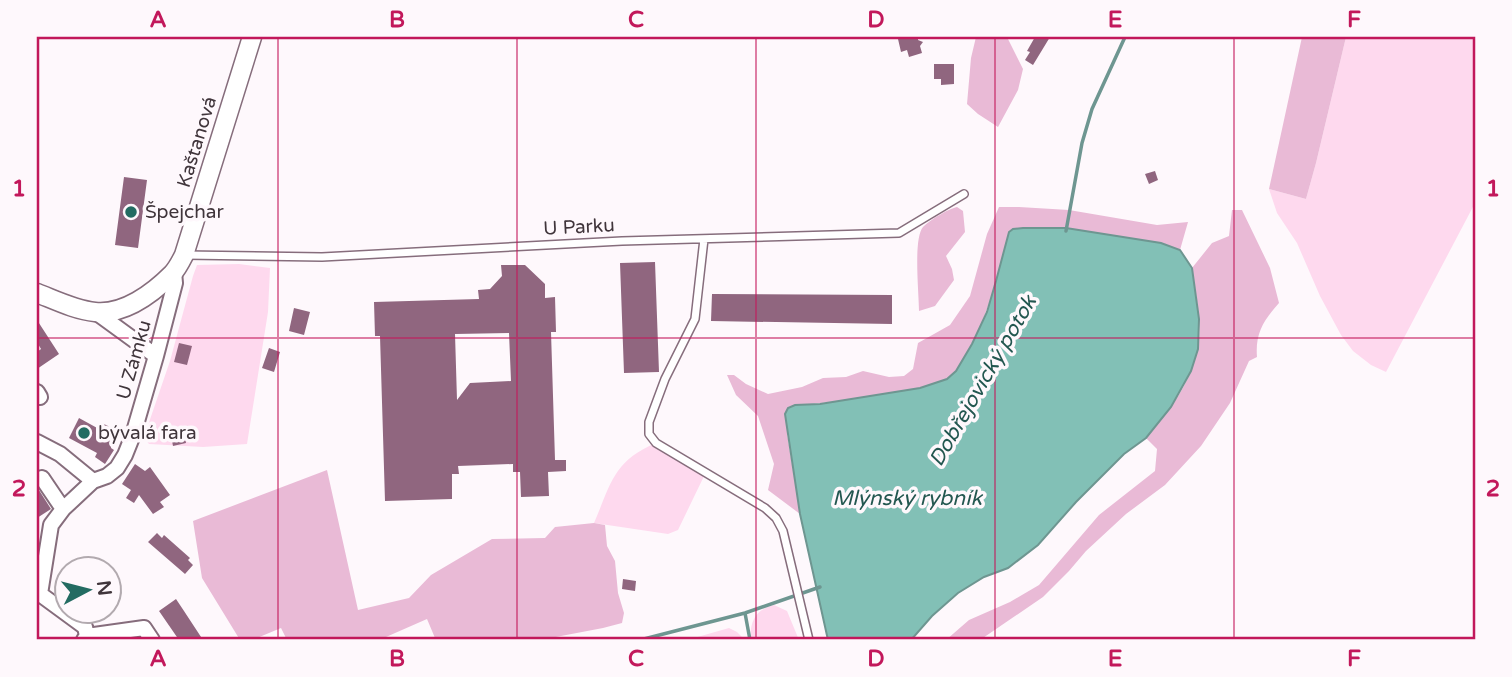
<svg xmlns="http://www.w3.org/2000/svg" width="1512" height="677" viewBox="0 0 1512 677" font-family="'Varela Round',sans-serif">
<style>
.green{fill:#fed9ee}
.forest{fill:#e9bad6}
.water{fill:#82c0b6;stroke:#6e9691;stroke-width:2}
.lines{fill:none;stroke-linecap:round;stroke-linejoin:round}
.stream{stroke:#6e9691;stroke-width:3.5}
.building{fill:#90667f;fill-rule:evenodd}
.service-casing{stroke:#866d7c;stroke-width:10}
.minor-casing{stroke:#866d7c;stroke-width:18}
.tertiary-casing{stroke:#866d7c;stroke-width:21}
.service{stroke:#fff;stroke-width:7}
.minor{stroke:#fff;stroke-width:14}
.tertiary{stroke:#fff;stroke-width:18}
.grid{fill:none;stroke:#c2185b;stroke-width:2;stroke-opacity:0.55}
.poi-dot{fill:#236c62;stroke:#fef8fc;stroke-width:2.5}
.labels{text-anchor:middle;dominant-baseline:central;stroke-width:7;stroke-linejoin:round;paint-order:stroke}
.street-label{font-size:19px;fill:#40353b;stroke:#fef8fc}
.poi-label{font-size:19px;fill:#40353b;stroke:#fef8fc;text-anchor:start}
.water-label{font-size:21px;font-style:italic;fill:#235750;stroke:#fef8fc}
.neatline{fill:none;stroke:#c2185b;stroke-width:2.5}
.grid-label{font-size:23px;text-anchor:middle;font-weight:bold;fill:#c2185b}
</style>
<rect width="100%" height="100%" fill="#fef8fc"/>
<!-- green -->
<path class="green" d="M1346,37H1475V203L1386,372L1371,365L1353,351L1341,335L1320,296L1297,243L1277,213L1269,189L1306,199L1316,163Z
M239,264L270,268L268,312L247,444L203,447L149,444L144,437L170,361L193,276L197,265Z
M656,443L706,472L678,530L668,534L594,523C611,484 613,461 656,443Z
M774,605L787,611L799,640H751C749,622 756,609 774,605Z
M729,628L737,632L745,640H687Z"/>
<!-- forest -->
<path class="forest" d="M976,37H1007L1023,69L1018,90L998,127L978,114L967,104L971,58Z
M1302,37H1346L1316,163L1306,199L1269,189Z
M957,207L963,211L965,232L946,256L952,269L954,280L935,306L919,311C919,293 913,239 923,227C930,220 948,209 957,207Z
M999,207H1019L1069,210L1157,225L1188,222L1180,250L1161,243L1066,228L1013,229C1002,263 976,361 947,379C933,388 912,389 895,392C862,397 829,404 795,405L787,433L800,514L768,490L774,464L758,416L736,395L727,375H734L746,384L768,394L802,387L823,378L846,377L863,371L889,377L904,376L913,369L918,343L950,325L970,296L987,234Z
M1232,210H1242L1270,268L1279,303C1264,320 1255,333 1257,357L1249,361L1230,403L1201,446L1165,485L1126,514L1086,551L1069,571L1043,597L980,640H946L969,620L1010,602L1039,585L1099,515L1155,471L1157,449L1146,438C1170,411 1196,376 1199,339C1201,315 1195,291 1192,268L1212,243L1229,236Z
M327,470L358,610L409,598L431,575L492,539L545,538L555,527L594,523L605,525L607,546L615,561L618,593L624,613L622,623L603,628L540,640H508L505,638L472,640L435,638L427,619L386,637L384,640H287L281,628L252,640H240L202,578L193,521Z"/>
<!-- water -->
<path class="water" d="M1023,228H1066L1161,243L1180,250L1192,268L1199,319L1198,349L1191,371L1171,407L1146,438L1124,454L1076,502L1038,545L1008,568L984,577L958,593L932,616L911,640H828L800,514L785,414L788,408L795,405L820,404L920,388L947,379L956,371L972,344L987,312L996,281L1009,232L1013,229Z"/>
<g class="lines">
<!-- stream -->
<path class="stream" d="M1066,231L1082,143L1092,109L1125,37
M745,613L750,640
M640,640L745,613L820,587"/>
</g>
<!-- building -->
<path class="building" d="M908,37H918V40L923,42L920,46L922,53L909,57L907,50L901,52L898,39Z
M1035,37H1050L1033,65L1025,60L1030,52L1027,51Z
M934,64H954V84L941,85V79H934Z
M1155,171L1158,180L1149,184L1145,174Z
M124,177L147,180L138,248L115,245Z
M655,262L659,372L624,373L620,263Z
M501,265H525L545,284V298L555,297L556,332H551L555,460H566V471L548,472L549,496L521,497L520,472H513V464L458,466L459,474H452V499L385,501L380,336H375L374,302L479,299L478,290L490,289L502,276ZM509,333L511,381L470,383L457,400L455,334Z
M712,294L892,295V324L711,321Z
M294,308L310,312L304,335L289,331Z
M37,320L59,354L37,369V352L41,349L37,342Z
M179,343L192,346L187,365L174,362Z
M269,348L280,352L274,372L262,368Z
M79,418L99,429L102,423L112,428L111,448L114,450L105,464L95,457L97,453L69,438Z
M184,434L186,443L173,446L171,436Z
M135,464L145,471L150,467L170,495L160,502L164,507L153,514L139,495L134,503L126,498L131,490L122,484Z
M37,487L51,509L37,518Z
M157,533L162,538L164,535L190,558L188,560L193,565L185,574L148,542Z
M623,579L636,581L635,591L622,589Z
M176,599L184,611L203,640H179L159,611Z"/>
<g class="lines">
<!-- service casing -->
<g class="service-casing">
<path id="service" d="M704,239L695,319L665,379L649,422V434L656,443L765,508L776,518L783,531L809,640
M185,255L322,257L622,241L899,233L964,194"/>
</g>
<!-- minor casing -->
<g class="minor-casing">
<path id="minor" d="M97,313L156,356
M37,392L40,397
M37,442L60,454L93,481
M42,478L63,509
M87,636L144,628L152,640
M84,640L87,636L85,627L40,594L51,525L63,509L93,481L107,476L117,468L125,455L133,435L156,356L175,283L174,272"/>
</g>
<!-- tertiary casing -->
<g class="tertiary-casing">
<path id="tertiary" d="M37,293C55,300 75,310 95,312C124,315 153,293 172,274C177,269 181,261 184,255L252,37"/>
</g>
<!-- service -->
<use href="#service" class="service"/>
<!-- minor -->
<use href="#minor" class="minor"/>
<!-- tertiary -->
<use href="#tertiary" class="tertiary"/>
</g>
<!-- grid -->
<path class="grid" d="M278,37V640M517,37V640M756,37V640M995,37V640M1234,37V640M37,338H1475"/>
<!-- markers -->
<g class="poi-dot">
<circle cx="131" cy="212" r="7"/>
<circle cx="84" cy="433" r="7"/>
</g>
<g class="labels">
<!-- street labels -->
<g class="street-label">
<text transform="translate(197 142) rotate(-73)">Kaštanová</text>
<text transform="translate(579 227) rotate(-3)">U Parku</text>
<text transform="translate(134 360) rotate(-74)">U Zámku</text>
</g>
<!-- poi labels -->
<g class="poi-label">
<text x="145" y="212">Špejchar</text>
<text x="98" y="433">bývalá fara</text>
</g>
<!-- water labels -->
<g class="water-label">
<text transform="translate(983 381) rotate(-60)">Dobřejovický potok</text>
<text x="907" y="498">Mlýnský rybník</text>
</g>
</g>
<!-- border -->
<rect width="1512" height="677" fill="none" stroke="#fef8fc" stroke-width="77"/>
<!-- north arrow -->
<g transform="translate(88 590) rotate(83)"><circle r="33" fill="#fef8fc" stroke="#b2aaaf" stroke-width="2"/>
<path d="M0-5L12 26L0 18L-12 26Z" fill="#236c62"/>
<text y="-10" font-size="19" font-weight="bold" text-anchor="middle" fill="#40353b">N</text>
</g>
<rect x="38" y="38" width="1436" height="600" class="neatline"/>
<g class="grid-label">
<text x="158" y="27">A</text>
<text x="397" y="27">B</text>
<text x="636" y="27">C</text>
<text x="876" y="27">D</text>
<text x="1115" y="27">E</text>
<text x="1354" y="27">F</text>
<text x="19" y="196">1</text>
<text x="1493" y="196">1</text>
<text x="19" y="496">2</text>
<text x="1493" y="496">2</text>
<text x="158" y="666">A</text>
<text x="397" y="666">B</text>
<text x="636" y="666">C</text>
<text x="876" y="666">D</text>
<text x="1115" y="666">E</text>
<text x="1354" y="666">F</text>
</g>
</svg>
